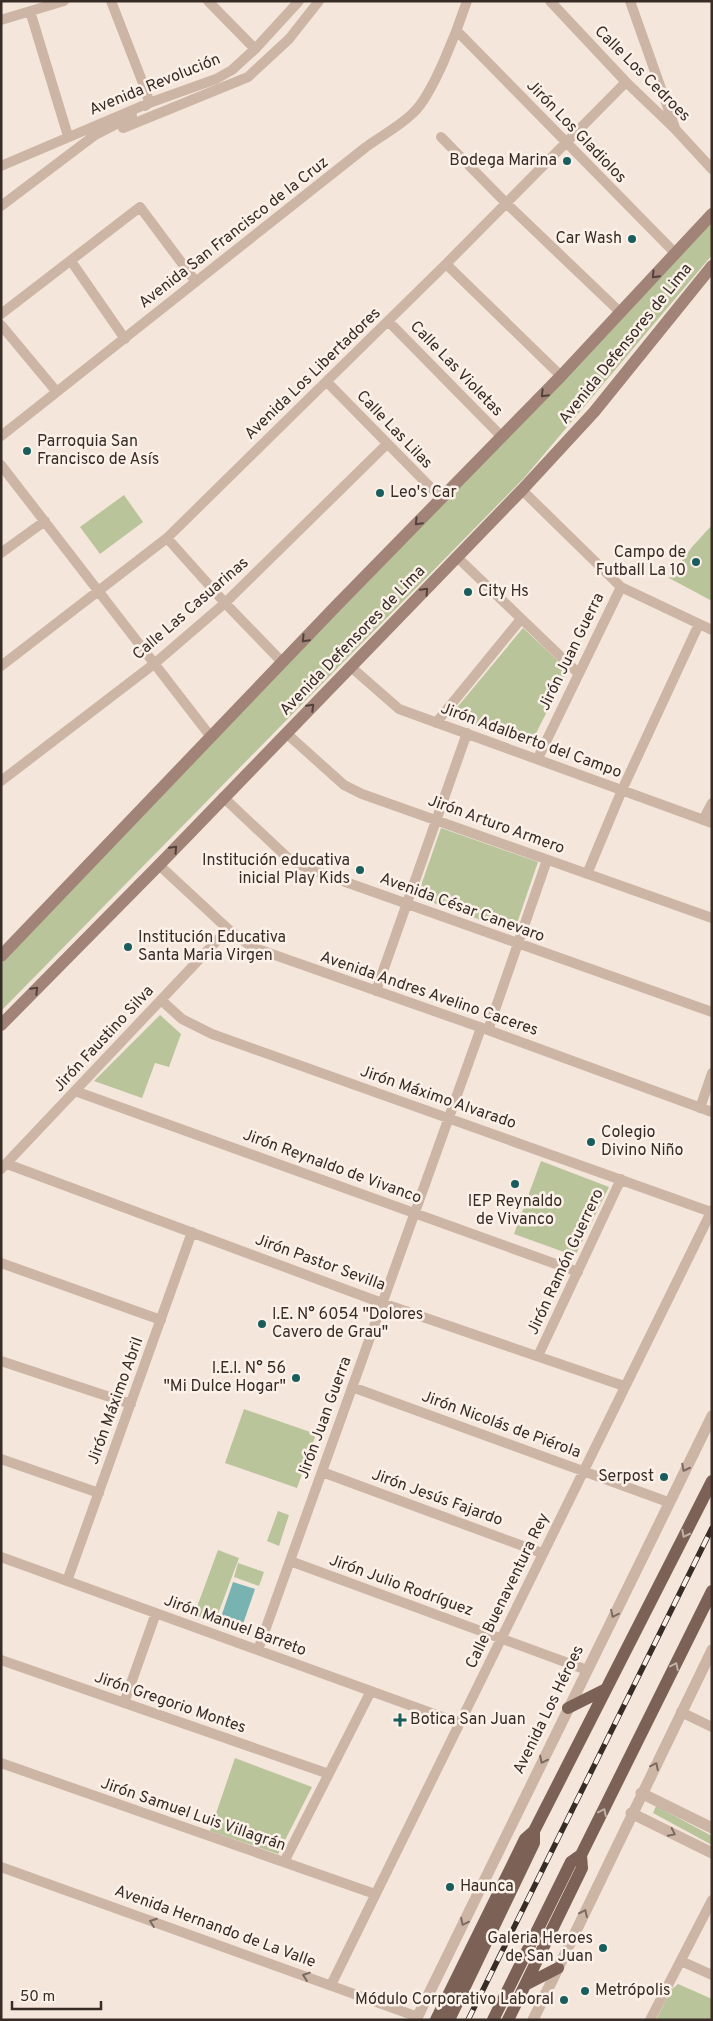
<svg xmlns="http://www.w3.org/2000/svg" width="713" height="2021" viewBox="0 0 713 2021" font-family="Overpass,sans-serif">
<style>
.green{fill:#b9c49a}
.water{fill:#78b3b1}
.lines{fill:none;stroke-linecap:round;stroke-linejoin:round}
.minor{stroke:#cdb5a6;stroke-width:10}
.tertiary{stroke:#cdb5a6;stroke-width:11}
.secondary{stroke:#a18377;stroke-width:12}
.primary{stroke:#7c6157;stroke-width:12}
.rail-casing{stroke:#382c27;stroke-width:5.5}
.rail{stroke:#fbf1e8;stroke-width:4;stroke-dasharray:11;stroke-linecap:butt}
.oneway{stroke:#52423b}
.oneway2{stroke:#7b6a60}
.oneway3{stroke:#c2b0a7}
.poi-dot{fill:#1a5d5d;stroke:#fbf1e8;stroke-width:2}
.labels{text-anchor:middle;dominant-baseline:central;stroke-width:5;stroke-linejoin:round;paint-order:stroke}
.street-label{font-size:16px;fill:#382c27;stroke:#fbf1e8}
.poi-label{font-size:16px;fill:#382c27;stroke:#fbf1e8;text-anchor:start}
</style>
<rect width="100%" height="100%" fill="#f4e6db"/>
<!-- green -->
<path class="green" d="M712,221V255L524,478L1,1011V964Z
M124,495L143,522L100,554L80,527Z
M712,525V601L669,578L692,547Z
M523,628L568,670L531,743L527,744L450,716Z
M441,828L538,862L514,932L417,897Z
M160,1015L181,1034L169,1067L155,1063L142,1098L94,1081Z
M541,1161L609,1187L575,1256L514,1234Z
M244,1409L316,1434L297,1488L225,1463Z
M278,1511L289,1515L279,1546L267,1541Z
M218,1550L239,1558L215,1622L194,1615Z
M238,1563L264,1572L259,1586L234,1577Z
M235,1758L312,1787L278,1854L210,1831Z
M656,1806L712,1836V1845L653,1813Z
M678,1984L712,1999V2020H656L671,1990Z"/>
<!-- water -->
<path class="water" d="M233,1582L255,1589L243,1624L221,1617Z"/>
<g class="lines">
<!-- minor -->
<path class="minor" d="M111,1L146,91L149,103L145,106
M208,1L255,49
M550,1L626,82L676,130L712,169
M630,1L675,128
M30,11L68,136
M1,20L64,1
M457,31L675,253
M123,128L248,77L289,39L319,1
M441,137L506,203L620,312
M1,166L149,103L216,79L232,70L255,49L299,1
M1,206L95,135L132,116
M71,261L125,339
M446,264L561,376
M1,314L140,207L196,282
M388,321L502,437
M1,325L56,391
M327,382L441,498
M1,436L366,147C381,136 400,126 413,113C433,95 458,28 467,1
M1,465L211,737
M522,490L621,587L712,630
M167,538L225,603L282,662
M1,553L45,521
M457,557L578,673
M1,666L167,538L446,264L626,82
M351,667L399,709L712,823
M436,723L521,619
M286,733L344,785L362,794L712,918
M538,758L621,587
M1,781L154,664L225,603L387,444
M223,797L290,860L309,869L712,1012
M703,820L712,803
M159,865L228,929L252,947L488,1030L712,1112
M587,874L622,790L699,624
M376,991L467,733
M161,1000L182,1019L212,1034L711,1212
M488,1030L547,860
M75,1091L578,1272
M700,1108L712,1073
M7,1164L382,1303L624,1386
M1,1169L228,929
M1,1263L161,1320
M538,1356L621,1179
M1,1361L131,1404
M352,1387L668,1502
M1,1459L99,1493
M322,1472L542,1553
M1,1557L459,1723
M290,1561L587,1670
M67,1581L192,1232
M258,1650L481,1028
M1,1660L329,1774
M124,1703L156,1613
M681,1712L712,1727
M1,1763L375,1894
M284,1862L371,1691
M1,1867L418,2017
M681,1961L712,1975
M331,1985L712,1210
M650,2020L712,1900"/>
<!-- tertiary -->
<path class="tertiary" d="M641,1793L712,1828
M631,1813L712,1853
M416,2020L712,1416
M533,2020L712,1650"/>
<!-- secondary -->
<path class="secondary" d="M1,956L336,606L561,376L712,214
M1,1025L159,865L522,490L594,412L712,266"/>
<!-- primary -->
<path class="primary" d="M568,1708L606,1689
M525,1985L558,1968
M436,2020L525,1839L534,1831L712,1481
M449,2020L534,1843V1831
M493,2020L571,1862L581,1855
M508,2020L582,1868L581,1855L712,1591"/>
<!-- rail casing -->
<g class="rail-casing">
<path id="rail" d="M468,2020L712,1528"/>
</g>
<!-- rail -->
<use href="#rail" class="rail"/>
</g>
<!-- one-way arrows -->
<defs><path id="oneway-chevron" d="M-2-3.5L2.5 0L-2 3.5" fill="none" stroke-width="1.6" stroke-linecap="round" stroke-linejoin="round" transform="scale(1.25)"/></defs>
<g class="oneway">
<use href="#oneway-chevron" transform="translate(655 275) rotate(133)"/>
<use href="#oneway-chevron" transform="translate(544 394) rotate(134)"/>
<use href="#oneway-chevron" transform="translate(418 522) rotate(134)"/>
<use href="#oneway-chevron" transform="translate(425 591) rotate(-47)"/>
<use href="#oneway-chevron" transform="translate(305 639) rotate(134)"/>
<use href="#oneway-chevron" transform="translate(311 707) rotate(-45)"/>
<use href="#oneway-chevron" transform="translate(174 849) rotate(-47)"/>
<use href="#oneway-chevron" transform="translate(35 990) rotate(-45)"/>
</g>
<g class="oneway2">
<use href="#oneway-chevron" transform="translate(685 1468) rotate(117)"/>
<use href="#oneway-chevron" transform="translate(614 1614) rotate(116)"/>
<use href="#oneway-chevron" transform="translate(543 1760) rotate(116)"/>
<use href="#oneway-chevron" transform="translate(655 1766) rotate(-64)"/>
<use href="#oneway-chevron" transform="translate(672 1833) rotate(26)"/>
<use href="#oneway-chevron" transform="translate(584 1913) rotate(-65)"/>
<use href="#oneway-chevron" transform="translate(153 1922) rotate(-160)"/>
<use href="#oneway-chevron" transform="translate(464 1922) rotate(116)"/>
<use href="#oneway-chevron" transform="translate(306 1976) rotate(-161)"/>
</g>
<g class="oneway3">
<use href="#oneway-chevron" transform="translate(685 1534) rotate(117)"/>
<use href="#oneway-chevron" transform="translate(675 1666) rotate(-64)"/>
<use href="#oneway-chevron" transform="translate(603 1812) rotate(-64)"/>
</g>
<!-- markers -->
<g class="poi-dot">
<circle cx="567" cy="161" r="5"/>
<circle cx="632" cy="239" r="5"/>
<circle cx="27" cy="451" r="5"/>
<circle cx="380" cy="493" r="5"/>
<circle cx="696" cy="562" r="5"/>
<circle cx="468" cy="592" r="5"/>
<circle cx="360" cy="870" r="5"/>
<circle cx="128" cy="947" r="5"/>
<circle cx="591" cy="1142" r="5"/>
<circle cx="515" cy="1184" r="5"/>
<circle cx="262" cy="1324" r="5"/>
<circle cx="296" cy="1378" r="5"/>
<circle cx="664" cy="1477" r="5"/>
<path d="M397.5 1712.5h5v5h5v5h-5v5h-5v-5h-5v-5h5z"/>
<circle cx="450" cy="1887" r="5"/>
<circle cx="603" cy="1948" r="5"/>
<circle cx="585" cy="1991" r="5"/>
<circle cx="564" cy="2000" r="5"/>
</g>
<g class="labels">
<!-- street labels -->
<g class="street-label">
<text transform="translate(642 74) rotate(45)">Calle Los Cedroes</text>
<text transform="translate(155 85) rotate(-22)">Avenida Revolución</text>
<text transform="translate(576 132) rotate(46)">Jirón Los Gladiolos</text>
<text transform="translate(234 233) rotate(-38)">Avenida San Francisco de la Cruz</text>
<text transform="translate(626 344) rotate(-51)">Avenida Defensores de Lima</text>
<text transform="translate(456 369) rotate(46)">Calle Las Violetas</text>
<text transform="translate(313 374) rotate(-44)">Avenida Los Libertadores</text>
<text transform="translate(394 430) rotate(46)">Calle Las Lilas</text>
<text transform="translate(191 609) rotate(-41)">Calle Las Casuarinas</text>
<text transform="translate(353 641) rotate(-46)">Avenida Defensores de Lima</text>
<text transform="translate(572 652) rotate(-64)">Jirón Juan Guerra</text>
<text transform="translate(531 741) rotate(20)">Jirón Adalberto del Campo</text>
<text transform="translate(496 825) rotate(20)">Jirón Arturo Armero</text>
<text transform="translate(462 908) rotate(20)">Avenida César Canevaro</text>
<text transform="translate(429 994) rotate(19)">Avenida Andres Avelino Caceres</text>
<text transform="translate(104 1039) rotate(-47)">Jirón Faustino Silva</text>
<text transform="translate(438 1098) rotate(19)">Jirón Máximo Alvarado</text>
<text transform="translate(332 1167) rotate(20)">Jirón Reynaldo de Vivanco</text>
<text transform="translate(566 1262) rotate(-65)">Jirón Ramón Guerrero</text>
<text transform="translate(320 1263) rotate(20)">Jirón Pastor Sevilla</text>
<text transform="translate(116 1401) rotate(-70)">Jirón Máximo Abril</text>
<text transform="translate(325 1418) rotate(-70)">Jirón Juan Guerra</text>
<text transform="translate(501 1425) rotate(20)">Jirón Nicolás de Piérola</text>
<text transform="translate(437 1498) rotate(20)">Jirón Jesús Fajardo</text>
<text transform="translate(401 1586) rotate(20)">Jirón Julio Rodríguez</text>
<text transform="translate(508 1591) rotate(-64)">Calle Buenaventura Rey</text>
<text transform="translate(235 1626) rotate(20)">Jirón Manuel Barreto</text>
<text transform="translate(170 1703) rotate(19)">Jirón Gregorio Montes</text>
<text transform="translate(549 1710) rotate(-64)">Avenida Los Héroes</text>
<text transform="translate(193 1815) rotate(19)">Jirón Samuel Luis Villagrán</text>
<text transform="translate(215 1927) rotate(20)">Avenida Hernando de La Valle</text>
</g>
<!-- poi labels -->
<g class="poi-label">
<text x="557" y="161" text-anchor="end">Bodega Marina</text>
<text x="622" y="239" text-anchor="end">Car Wash</text>
<text x="37" y="442">Parroquia San<tspan x="37" dy="18">Francisco de Asís</tspan></text>
<text x="390" y="493">Leo's Car</text>
<text x="686" y="553" text-anchor="end">Campo de<tspan x="686" dy="18">Futball La 10</tspan></text>
<text x="478" y="592">City Hs</text>
<text x="350" y="861" text-anchor="end">Institución educativa<tspan x="350" dy="18">inicial Play Kids</tspan></text>
<text x="138" y="938">Institución Educativa<tspan x="138" dy="18">Santa Maria Virgen</tspan></text>
<text x="601" y="1133">Colegio<tspan x="601" dy="18">Divino Niño</tspan></text>
<text x="515" y="1202" text-anchor="middle">IEP Reynaldo<tspan x="515" dy="18">de Vivanco</tspan></text>
<text x="272" y="1315">I.E. N° 6054 "Dolores<tspan x="272" dy="18">Cavero de Grau"</tspan></text>
<text x="286" y="1369" text-anchor="end">I.E.I. N° 56<tspan x="286" dy="18">"Mi Dulce Hogar"</tspan></text>
<text x="654" y="1477" text-anchor="end">Serpost</text>
<text x="410" y="1720">Botica San Juan</text>
<text x="460" y="1887">Haunca</text>
<text x="593" y="1939" text-anchor="end">Galeria Heroes<tspan x="593" dy="18">de San Juan</tspan></text>
<text x="595" y="1991">Metrópolis</text>
<text x="554" y="2000" text-anchor="end">Módulo Corporativo Laboral</text>
</g>
</g>
<!-- border -->
<rect width="713" height="2021" fill="none" stroke="#382c27" stroke-width="5"/>
<!-- scale -->
<path d="M12 2001v8h89v-8" fill="none" stroke="#382c27" stroke-width="2.5"/>
<text x="20" y="2001" font-size="15" fill="#382c27" stroke="#fbf1e8" stroke-width="4" paint-order="stroke">50 m</text>
</svg>
